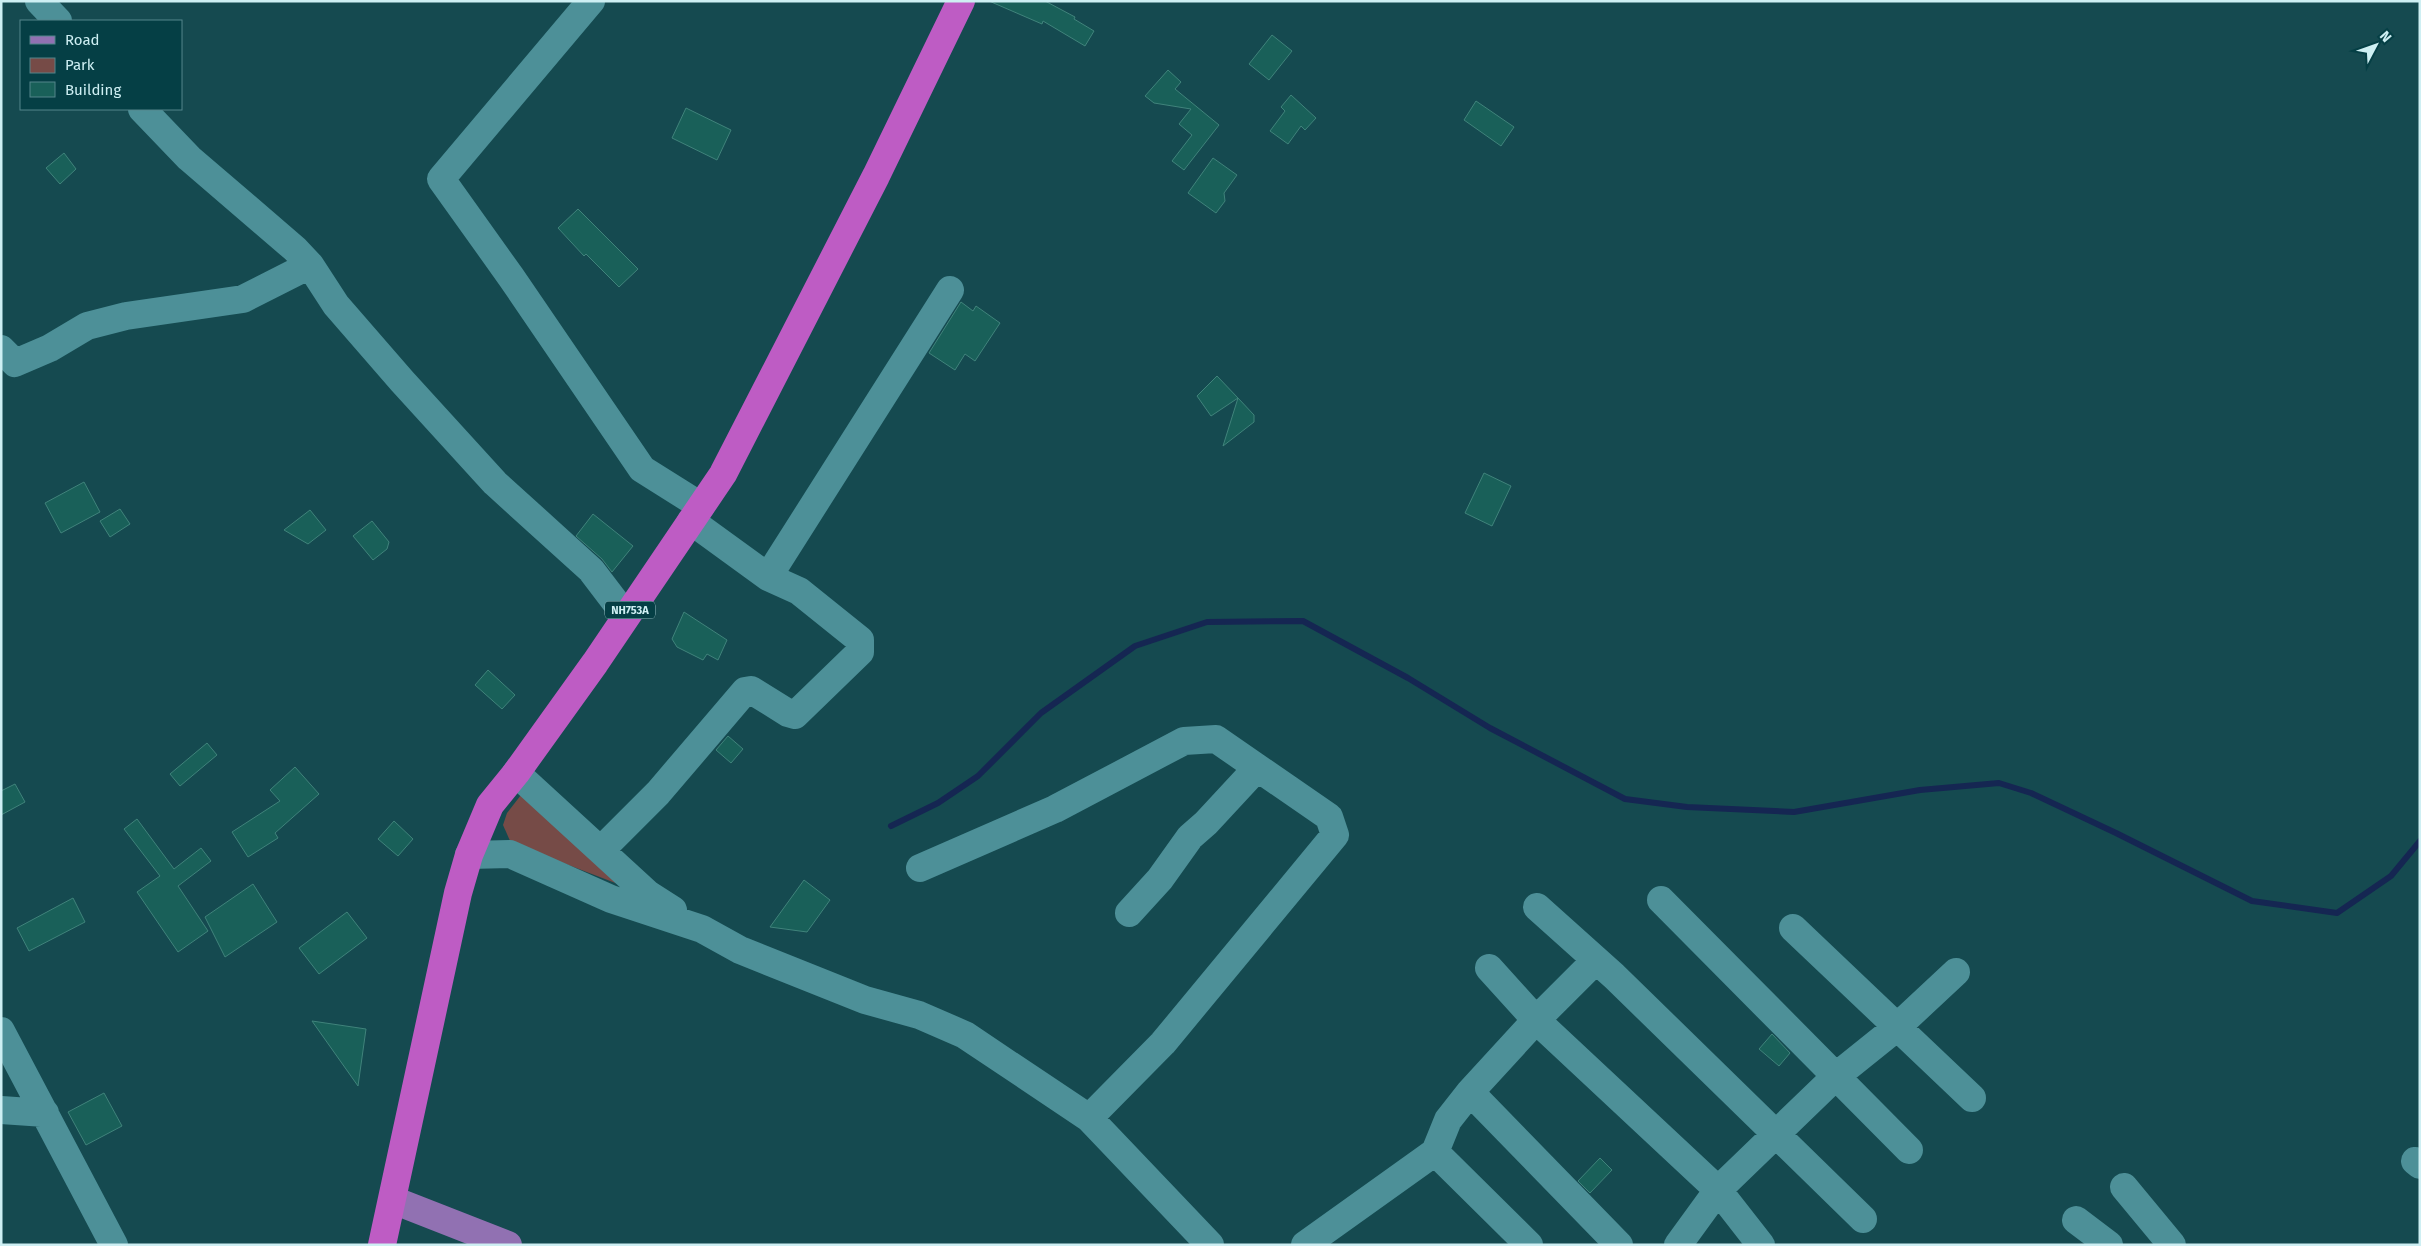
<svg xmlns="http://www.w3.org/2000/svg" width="2421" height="1246" viewBox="0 0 2421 1246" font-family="'Fira Sans',sans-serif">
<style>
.green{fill:#764b47}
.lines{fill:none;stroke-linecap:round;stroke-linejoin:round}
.stream{stroke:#152652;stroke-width:6}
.building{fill:#196059;stroke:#40837b}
.minor{stroke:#4d9098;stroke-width:28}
.major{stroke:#9171b2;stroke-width:28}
.highway{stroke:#be5cc4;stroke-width:28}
.labels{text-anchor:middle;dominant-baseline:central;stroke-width:5;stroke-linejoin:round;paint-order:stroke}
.shield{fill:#053f45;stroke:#92babf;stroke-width:1}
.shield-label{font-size:11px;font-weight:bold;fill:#ceeff3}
</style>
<rect width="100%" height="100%" fill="#154a50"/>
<!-- green -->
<path class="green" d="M521,795L631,889L511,843L503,825L507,813Z"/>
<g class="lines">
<!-- stream -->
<path class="stream" d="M891,826L938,803L978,776L1041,713L1135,646L1207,622L1303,621L1408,678L1490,728L1625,799L1687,807L1794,812L1920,790L1999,783L2031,793L2116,833L2252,901L2337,913L2391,876L2420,841"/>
</g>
<!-- building -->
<path class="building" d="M989,1H1045L1075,17L1074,19L1094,31L1085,46L1043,21L1042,24Z
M1272,35L1292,51L1269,80L1249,64Z
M1168,70L1181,82L1175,89L1219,125L1184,170L1172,161L1192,135L1179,124L1191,109L1154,103L1145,96Z
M1291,95L1316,118L1305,130L1301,126L1288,144L1270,131L1285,111L1281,107Z
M1476,101L1514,127L1501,146L1464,120Z
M686,108L731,130L717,160L672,138Z
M64,153L76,169L60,184L46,168Z
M1213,158L1237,175L1224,193L1225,201L1216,213L1188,193Z
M578,209L638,269L619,287L586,254L584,256L558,228Z
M961,302L973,311L976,306L1000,323L975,361L965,354L955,370L929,353Z
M1217,376L1238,398L1211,416L1197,396Z
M1238,398L1254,415V422L1223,446Z
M1484,473L1511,486L1492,526L1465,513Z
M84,482L100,512L61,533L45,503Z
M120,509L130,524L110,537L100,521Z
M310,510L326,530L308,544L284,530Z
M593,514L633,546L612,572L602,559L576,536Z
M372,521L389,542L387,549L373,560L353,536Z
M684,612L727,640L718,660L707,654L703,660L677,647L672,639Z
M488,670L515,695L502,709L475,685Z
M728,736L743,749L731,763L716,750Z
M207,743L217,755L180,786L170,774Z
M295,767L319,794L275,833L278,838L248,857L232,832L280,801L270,790Z
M15,784L25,802L1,815V791Z
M137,819L174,869L201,848L211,861L178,886L208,931L178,952L137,892L160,876L124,829Z
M394,821L413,839L398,856L378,839Z
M804,880L830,900L807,932L770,927Z
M253,884L277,922L225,957L205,917Z
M73,898L85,922L29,951L17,928Z
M347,912L367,938L319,974L299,948Z
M312,1021L366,1029L358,1086Z
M1772,1034L1790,1053L1779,1066L1759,1049Z
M104,1093L122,1126L86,1145L68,1112Z
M1600,1158L1612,1170L1590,1193L1578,1181Z"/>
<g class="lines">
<!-- minor -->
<path class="minor" d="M39,1L58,21
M591,1L441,179L511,277L642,469L701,506
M310,265L336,305L402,381L495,483L591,570L626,616
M1,349L15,363L50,348L87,326L126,316L243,299L310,265L295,249L189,158L142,109
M768,577L950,290
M516,773L648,894L673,910
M601,850L658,793L745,691L751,690L788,713L795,715L860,652V640L799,591L768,577L691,521
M469,855L510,854L611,899L702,929L740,950L865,1000L919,1015L965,1035L1089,1118L1210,1245
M920,868L1055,809L1184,741L1216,739L1329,817L1335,835L1163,1043L1089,1118
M1661,900L1909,1150
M1537,907L1614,976L1863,1219
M1129,913L1160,879L1190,837L1206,823L1257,768
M1793,928L1972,1098
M1489,968L1536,1020L1718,1190L1761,1245
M1,1031L114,1245
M1470,1092L1619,1245
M1,1110L45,1113
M1435,1152L1448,1120L1470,1092L1536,1020L1596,960
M2415,1161L2420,1165
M2124,1187L2172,1245
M2076,1220L2109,1245
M1305,1245L1435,1152L1529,1245
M1678,1245L1718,1190L1835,1077L1896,1028L1956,972"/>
<!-- major -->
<path class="major" d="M393,1200L508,1245"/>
<!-- highway -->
<path class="highway" d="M382,1245L458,893L469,855L490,805L516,773L595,663L723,474L876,176L961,1"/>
</g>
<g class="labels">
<!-- shield labels -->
<rect class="shield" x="605" y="601.5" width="50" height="17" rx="4"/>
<g class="shield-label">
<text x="630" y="610">NH753A</text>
</g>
</g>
<!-- border -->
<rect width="2421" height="1246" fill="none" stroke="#ceeff3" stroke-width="5"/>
<!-- legend -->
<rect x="20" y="20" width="162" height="90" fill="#053f45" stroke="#55858b"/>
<rect x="30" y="36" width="25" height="8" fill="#9171b2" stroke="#55858b"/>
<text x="65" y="45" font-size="15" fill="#ceeff3">Road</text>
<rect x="30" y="58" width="25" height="15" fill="#764b47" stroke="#55858b"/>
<text x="65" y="70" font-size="15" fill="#ceeff3">Park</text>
<rect x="30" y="82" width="25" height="15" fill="#196059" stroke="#55858b"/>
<text x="65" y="95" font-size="15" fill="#ceeff3">Building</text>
<!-- north arrow -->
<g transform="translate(2376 45) rotate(49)" stroke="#053f45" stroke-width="4" paint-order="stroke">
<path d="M0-4L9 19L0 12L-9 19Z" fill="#ceeff3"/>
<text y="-8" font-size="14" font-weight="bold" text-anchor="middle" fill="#ceeff3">N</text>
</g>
</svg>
